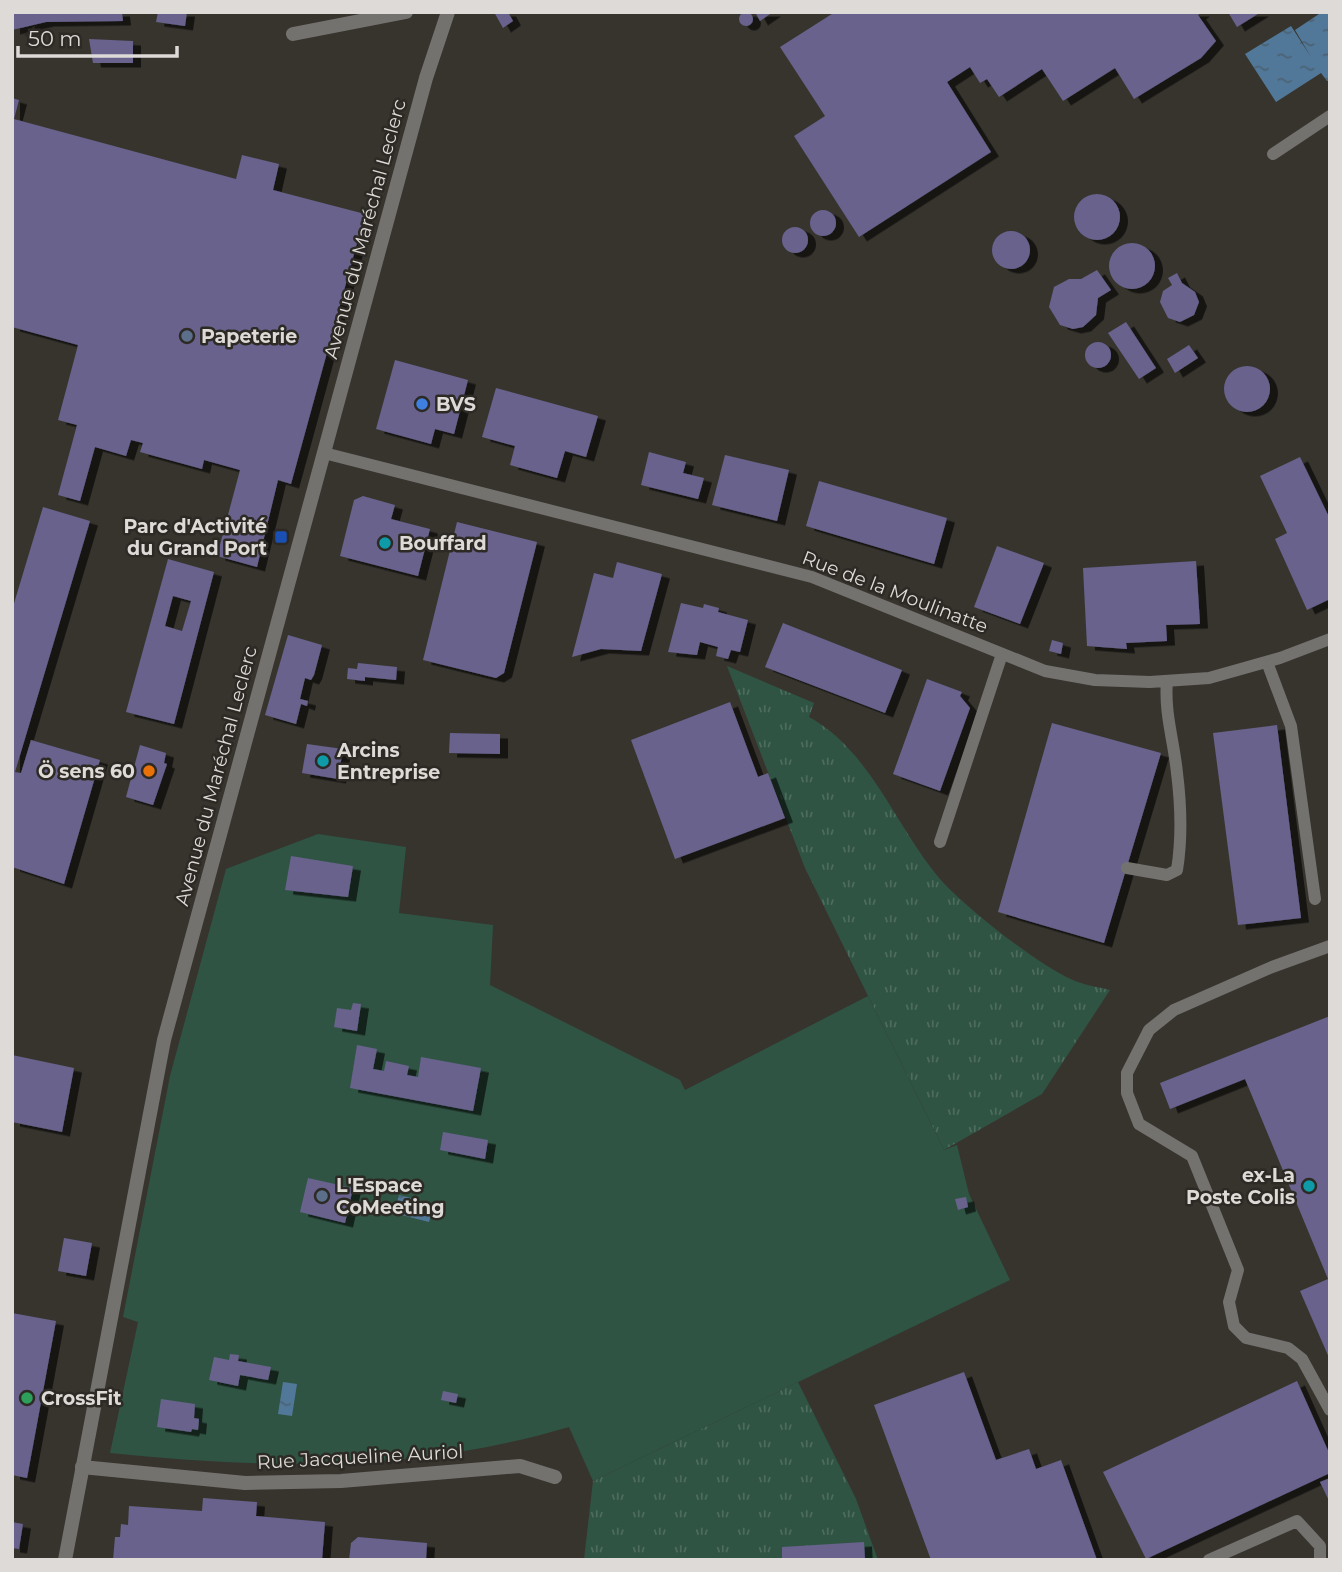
<svg xmlns="http://www.w3.org/2000/svg" width="1342" height="1572" viewBox="0 0 1342 1572" font-family="Montserrat,sans-serif">
<style>
.grass{fill:url(#grass-tufts)}
.garden{fill:#2f5443}
.water{fill:url(#water-ripples)}
.building{fill:#67628c;fill-rule:evenodd;filter:url(#shadow)}
.lines{fill:none;stroke-linecap:round;stroke-linejoin:round}
.service{stroke:#74726f;stroke-width:12}
.minor{stroke:#74726f;stroke-width:14}
.tertiary{stroke:#74726f;stroke-width:14}
.service-dot{fill:#5c6f8a;stroke:#2d2a25;stroke-width:2.5}
.shop-dot{fill:#3f7fe0;stroke:#2d2a25;stroke-width:2.5}
.transit-dot{fill:#1a4fb4;stroke:#2d2a25;stroke-width:2.5}
.culture-dot{fill:#0f9aa8;stroke:#2d2a25;stroke-width:2.5}
.food-dot{fill:#e8710a;stroke:#2d2a25;stroke-width:2.5}
.leisure-dot{fill:#2e9e5b;stroke:#2d2a25;stroke-width:2.5}
.labels{text-anchor:middle;dominant-baseline:central;stroke-width:5;stroke-linejoin:round;paint-order:stroke}
.street-label{font-size:19px;fill:#dddad7;stroke:#2d2a25}
.poi-label{font-size:19px;font-weight:bold;fill:#dddad7;stroke:#2d2a25;text-anchor:start}
</style>
<defs>
<pattern id="grass-tufts" width="24" height="20" patternUnits="userSpaceOnUse" patternTransform="scale(1.75)"><rect width="24" height="20" fill="#2f5443"/><path d="M3 7l-1-3M5 7V3M7 7l1-3M15 17l-1-3M17 17v-4M19 17l1-3" fill="none" stroke="#4d6c5d"/></pattern>
<pattern id="water-ripples" width="26" height="14" patternUnits="userSpaceOnUse" patternTransform="scale(1.75)"><rect width="26" height="14" fill="#517898"/><path d="M2 4q2-2 4 0t4 0M15 11q2-2 4 0t4 0" fill="none" stroke="#4b6275"/></pattern>
<filter id="shadow"><feDropShadow dx="8" dy="4.5" stdDeviation="0" flood-color="#0009"/></filter>
</defs>
<rect width="100%" height="100%" fill="#37342e"/>
<!-- grass -->
<path class="grass" d="M727,666L814,703L809,717C869,750 894,822 935,873C957,902 1045,971 1078,982C1088,986 1099,987 1110,990L1042,1094L944,1150L805,868Z
M798,1382L856,1499L878,1560H584L593,1481Z"/>
<!-- garden -->
<path class="garden" d="M318,834L406,847L399,913L493,925L490,985L680,1080L685,1090L868,996L944,1150L957,1145L969,1194L1010,1280L593,1481L569,1427C417,1472 266,1469 110,1453L138,1322L123,1317L170,1076L226,869Z"/>
<!-- water -->
<path class="water" d="M1322,12H1330V80L1327,81L1321,73L1276,102L1245,54L1291,26L1311,57L1295,30Z
M399,1195L434,1204L429,1222L394,1213Z
M283,1382L297,1384L292,1416L278,1414Z"/>
<!-- building -->
<path class="building" d="M12,12H122L123,21L46,22L12,30Z
M158,12H187L185,26L156,22Z
M494,12H508L513,21L503,28Z
M755,12H773L760,21Z
M835,12H1202L1198,15L1216,41L1201,58L1134,99L1115,68L1063,101L1042,69L999,97L987,79L980,83L970,67L947,82L991,152L859,237L794,136L825,116L780,47Z
M1228,12H1261L1237,27Z
M739 19a7 7 0 1 1 14 0a7 7 0 1 1-14 0Z
M89,39L133,41V63H93Z
M12,98L19,100L14,119L236,179L242,155L279,164L273,190L365,214L291,484L278,480L257,567L217,556L240,470L204,460L202,469L140,452L143,443L131,440L126,456L95,447L80,501L58,495L77,425L58,420L78,345L12,327Z
M1074 217a23 23 0 1 1 46 0a23 23 0 1 1-46 0Z
M810 223a13 13 0 1 1 26 0a13 13 0 1 1-26 0Z
M782 240a13 13 0 1 1 26 0a13 13 0 1 1-26 0Z
M992 250a19 19 0 1 1 38 0a19 19 0 1 1-38 0Z
M1109 266a23 23 0 1 1 46 0a23 23 0 1 1-46 0Z
M1097,270L1111,290L1098,298L1096,315L1083,327L1073,329L1060,325L1049,307L1054,287L1069,279H1081Z
M1177,273L1182,283L1195,292L1199,302L1194,315L1180,322L1168,318L1160,302L1163,291L1172,285L1168,278Z
M1126,322L1156,368L1139,379L1108,333Z
M1085 355a13 13 0 1 1 26 0a13 13 0 1 1-26 0Z
M1189,345L1198,358L1175,373L1167,359Z
M395,360L468,380L454,434L435,429L431,444L376,429Z
M1224 389a23 23 0 1 1 46 0a23 23 0 1 1-46 0Z
M496,388L598,416L586,457L565,451L557,478L510,465L515,446L482,437Z
M649,452L686,462L683,473L704,478L698,499L641,485Z
M725,455L789,470L777,521L712,505Z
M1300,457L1330,519V599L1307,610L1275,539L1287,533L1260,476Z
M819,481L947,518L934,564L806,526Z
M363,496L395,505L391,519L430,529L418,576L340,556L354,500Z
M43,507L90,521L15,772L21,773L31,740L100,760L64,884L12,867V610Z
M457,522L537,542L504,673L496,678L423,660Z
M997,546L1044,563L1020,624L974,607Z
M168,559L214,572L174,724L126,712ZM173,596L191,601L182,631L165,626Z
M1196,561L1200,624L1166,625L1167,641L1126,643L1127,649L1087,646L1083,568Z
M617,562L662,574L641,651L601,649L572,657L594,573L613,578Z
M681,603L703,608L704,604L719,608L718,612L748,620L740,652L731,650L728,659L716,656L718,647L700,642L697,655L668,652Z
M783,623L902,670L885,713L765,667Z
M288,635L322,645L314,675L311,680L305,678L300,699L308,701L307,706L301,704L296,724L265,715Z
M1052,640L1063,643L1061,654L1049,651Z
M358,663L397,667L396,680L365,677V681L347,679L348,668L357,669Z
M927,679L962,692L960,696L970,708L940,791L893,774Z
M730,702L758,777L768,773L785,818L675,859L631,740Z
M1052,723L1161,753L1104,943L998,912Z
M1277,725L1301,918L1238,925L1213,733Z
M450,733L500,734V754L449,753Z
M307,744L343,749L338,779L302,773Z
M140,745L166,753L164,763L167,764L153,805L126,797Z
M291,856L353,866L348,897L285,890Z
M353,1003L361,1004L357,1031L334,1027L337,1008L351,1010Z
M1330,1016V1360L1300,1291L1328,1279L1245,1079L1170,1109L1160,1083Z
M357,1045L377,1049L373,1069L384,1071L386,1061L409,1066L407,1075L418,1077L421,1057L481,1068L473,1111L350,1088Z
M12,1055L74,1068L62,1132L12,1122Z
M443,1132L488,1140L485,1159L440,1150Z
M308,1178L353,1188L345,1223L300,1212Z
M966,1197L968,1207L958,1210L955,1199Z
M64,1238L92,1243L86,1276L58,1271Z
M12,1313L56,1321L27,1478L12,1475Z
M230,1354L239,1355L238,1361L271,1367L268,1380L240,1375L238,1386L209,1380L214,1357L229,1360Z
M964,1372L996,1460L1029,1449L1036,1469L1061,1460L1097,1560H931L874,1405Z
M1297,1381L1330,1455V1473L1146,1559L1103,1472Z
M443,1391L458,1394L456,1403L441,1400Z
M161,1399L195,1404L194,1418L199,1419L198,1430L192,1429L191,1432L157,1427Z
M1330,1478V1503L1320,1482Z
M203,1498L257,1502L256,1516L325,1522L322,1560H113L115,1537H120L121,1524L128,1525L129,1506L202,1511Z
M12,1522L23,1524L19,1549L12,1548Z
M358,1537L427,1543L426,1560H349L351,1543Z
M864,1542L865,1560H782V1547Z"/>
<g class="lines">
<!-- service -->
<path class="service" d="M1273,154L1330,116
M324,453L812,577L1045,671L1095,680L1150,682L1209,678L1280,658L1330,639
M1267,662L1291,726L1315,899
M940,842L1002,654
M1127,868L1167,875L1177,870C1182,839 1181,805 1177,773C1174,742 1164,712 1167,681
M1330,946L1272,967L1174,1010L1149,1030L1127,1073V1093L1139,1124L1192,1156L1238,1270L1229,1302L1234,1326L1246,1338L1288,1348L1302,1359L1330,1410
M1209,1560L1297,1521L1320,1546V1560"/>
<!-- minor -->
<path class="minor" d="M293,34L406,12
M82,1467L245,1483L341,1481L520,1466L555,1477"/>
<!-- tertiary -->
<path class="tertiary" d="M65,1560L164,1040L426,78L448,12"/>
</g>
<!-- markers -->
<g class="service-dot">
<circle cx="187" cy="336" r="7"/>
<circle cx="322" cy="1196" r="7"/>
</g>
<circle class="shop-dot" cx="422" cy="404" r="7"/>
<rect class="transit-dot" x="274" y="530" width="14" height="14" rx="3.5"/>
<g class="culture-dot">
<circle cx="385" cy="543" r="7"/>
<circle cx="323" cy="761" r="7"/>
<circle cx="1309" cy="1186" r="7"/>
</g>
<circle class="food-dot" cx="149" cy="771" r="7"/>
<circle class="leisure-dot" cx="27" cy="1398" r="7"/>
<g class="labels">
<!-- street labels -->
<g class="street-label">
<text transform="translate(365 229) rotate(-75)">Avenue du Maréchal Leclerc</text>
<text transform="translate(895 592) rotate(21)">Rue de la Moulinatte</text>
<text transform="translate(216 776) rotate(-75)">Avenue du Maréchal Leclerc</text>
<text transform="translate(360 1457) rotate(-3)">Rue Jacqueline Auriol</text>
</g>
<!-- poi labels -->
<g class="poi-label">
<text x="201" y="336">Papeterie</text>
<text x="436" y="404">BVS</text>
<text x="267" y="526" text-anchor="end">Parc d'Activité<tspan x="267" dy="22">du Grand Port</tspan></text>
<text x="399" y="543">Bouffard</text>
<text x="337" y="750">Arcins<tspan x="337" dy="22">Entreprise</tspan></text>
<text x="135" y="771" text-anchor="end">Ö sens 60</text>
<text x="1295" y="1175" text-anchor="end">ex-La<tspan x="1295" dy="22">Poste Colis</tspan></text>
<text x="336" y="1185">L'Espace<tspan x="336" dy="22">CoMeeting</tspan></text>
<text x="41" y="1398">CrossFit</text>
</g>
</g>
<!-- border -->
<rect width="1342" height="1572" fill="none" stroke="#dddad7" stroke-width="28"/>
<!-- scale -->
<path d="M18 46v10h159v-10" fill="none" stroke="#dddad7" stroke-width="3.5"/>
<text x="28" y="46" font-size="21" fill="#dddad7" stroke="#2d2a25" stroke-width="5" paint-order="stroke">50 m</text>
</svg>
